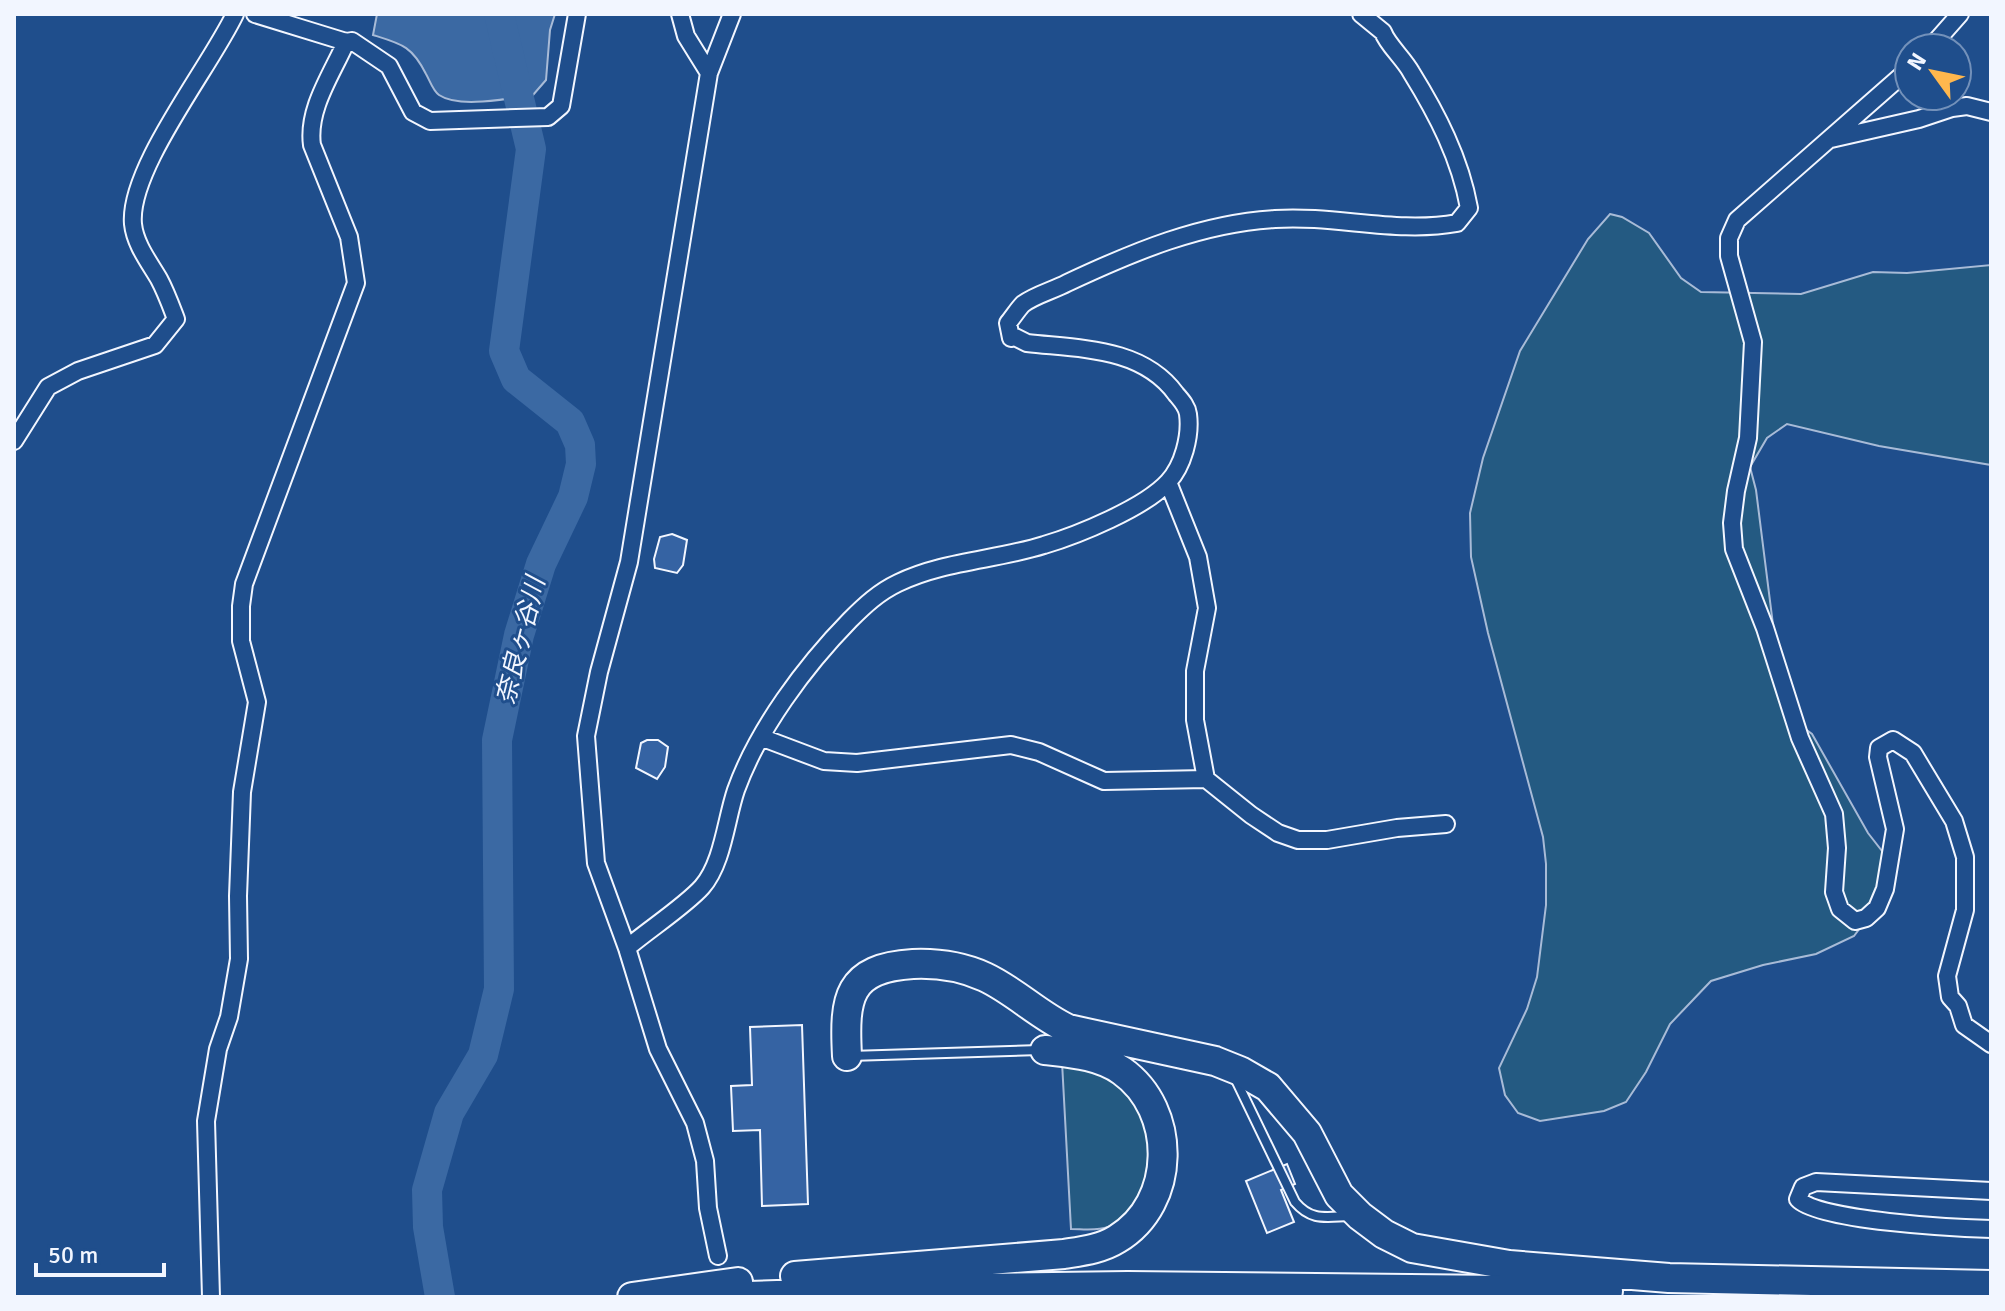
<svg xmlns="http://www.w3.org/2000/svg" width="2005" height="1311" viewBox="0 0 2005 1311" font-family="Signika,'Noto Sans JP',sans-serif">
<style>
.green{fill:#245a82;stroke:#a8bbd7;stroke-width:2}
.water{fill:#3b69a3;stroke:#a8bbd7;stroke-width:2}
.lines{fill:none;stroke-linecap:round;stroke-linejoin:round}
.river{stroke:#3b69a3;stroke-width:30}
.building{fill:#3563a3;stroke:#f2f6ff;stroke-width:2}
.service-casing{stroke:#f2f6ff;stroke-width:12}
.minor-casing{stroke:#f2f6ff;stroke-width:20}
.motorway-casing{stroke:#f2f6ff;stroke-width:32}
.service{stroke:#1f4e8c;stroke-width:8}
.minor{stroke:#1f4e8c;stroke-width:16}
.motorway{stroke:#1f4e8c;stroke-width:28}
.labels{text-anchor:middle;dominant-baseline:central;stroke-width:6;stroke-linejoin:round;paint-order:stroke}
.water-label{font-size:26px;font-style:italic;fill:#f2f6ff;stroke:#1f4e8c}
</style>
<rect width="100%" height="100%" fill="#1f4e8c"/>
<!-- green -->
<path class="green" d="M1610,214L1622,217L1649,233L1681,278L1701,292L1801,294L1873,272L1907,273L1991,265V465L1879,446L1787,424L1767,438L1750,467L1756,490L1782,696L1793,720L1812,734L1868,833L1889,860L1883,897L1854,936L1816,954L1763,965L1711,981L1670,1024L1646,1072L1626,1102L1604,1111L1540,1121L1518,1113L1505,1095L1499,1068L1527,1009L1537,977L1546,905V864L1543,837L1488,633L1471,557L1470,513L1483,458L1520,351L1588,239Z
M1062,1062C1084,1067 1108,1072 1124,1088C1162,1124 1160,1205 1108,1227C1098,1231 1082,1229 1071,1229Z"/>
<!-- water -->
<path class="water" d="M377,14H555L550,30L546,80L533,95C509,98 460,109 439,95C433,91 430,81 426,74C412,46 402,44 373,35Z"/>
<g class="lines">
<!-- river -->
<path class="river" d="M440,1297L428,1227L427,1190L449,1113L483,1055L499,989L497,740L519,635L541,564L573,497L581,464L580,445L570,422L516,379L504,351L531,149L499,14"/>
</g>
<!-- building -->
<path class="building" d="M672,534L687,540L683,565L677,573L655,568L654,559L660,537Z
M647,740H658L668,747L665,767L657,779L636,768L641,743Z
M802,1025L808,1204L762,1206L760,1130L733,1131L731,1086L752,1085L750,1027Z
M1287,1164L1295,1184L1281,1190L1294,1222L1267,1233L1246,1181Z"/>
<g class="lines">
<!-- service casing -->
<g class="service-casing">
<path id="service" d="M850,1056L1040,1050
M1236,1080L1295,1202C1311,1221 1325,1217 1348,1216"/>
</g>
<!-- minor casing -->
<g class="minor-casing">
<path id="minor" d="M255,14L346,42L352,41L389,66L413,112L430,121L548,117L561,106L577,14
M680,14L686,36L709,73
M1930,48L1960,14
M1909,69L1737,220L1729,238V256L1753,342L1748,438L1736,491L1732,523L1734,549L1765,628L1800,738L1834,814L1837,848L1834,892L1840,909L1855,921L1866,918L1877,908L1885,889L1895,829L1878,757L1879,748L1893,740L1913,753L1954,821L1965,857V910L1947,976L1950,997L1958,1006L1964,1025L1991,1044
M1831,139L1919,119L1952,108L1967,106L1991,112
M14,441L48,387L78,371L155,345L176,319C171,306 166,292 159,279C149,262 135,244 133,224C128,169 210,67 235,14
M1168,482L1198,557L1207,608L1195,671V720L1206,779
M763,738L824,761L857,763L1011,745L1039,752L1104,781L1206,779L1251,815L1278,833L1298,840H1327L1397,828L1446,824
M627,948C648,930 685,906 702,887C723,863 726,819 736,790C758,729 805,666 850,620C865,605 879,592 898,583C943,561 997,560 1044,545C1078,535 1144,508 1168,482C1183,466 1191,436 1188,414C1187,406 1181,400 1176,394C1142,347 1079,349 1027,343L1015,337L1011,338L1008,323C1013,317 1018,309 1023,304C1035,295 1054,290 1067,283C1133,252 1202,223 1275,219C1336,215 1397,234 1457,223L1469,208C1460,158 1437,114 1411,72C1404,59 1387,44 1383,32L1361,14
M1991,1191L1816,1182L1803,1187L1798,1199C1818,1221 1956,1228 1991,1229
M718,1256L708,1208L705,1161L695,1123L658,1049L627,948L596,863L586,736L599,672L629,562L709,73L732,14
M211,1297L206,1121L218,1049L229,1017L239,959L238,896L242,792L257,702L241,641V606L244,584L356,283L349,237L312,145C307,109 332,74 346,42"/>
</g>
<!-- motorway casing -->
<g class="motorway-casing">
<path id="motorway" d="M847,1056C844,998 847,968 913,964C937,963 963,967 985,977C1015,991 1038,1015 1068,1029L1215,1061L1240,1071L1268,1087L1307,1133L1339,1195L1360,1216L1384,1234L1412,1248L1509,1265L1669,1278L1991,1285
M795,1276L1064,1254C1083,1251 1101,1249 1117,1239C1177,1203 1177,1110 1122,1071C1100,1055 1070,1053 1045,1050
M632,1297L738,1282
M717,1297L984,1288L1128,1286L1608,1291"/>
</g>
<!-- service -->
<use href="#service" class="service"/>
<!-- minor -->
<use href="#minor" class="minor"/>
<!-- motorway -->
<use href="#motorway" class="motorway"/>
</g>
<g class="labels">
<!-- water labels -->
<g class="water-label">
<text transform="translate(521 641) rotate(-76)">奈良ヶ谷川</text>
</g>
</g>
<!-- border -->
<rect width="2005" height="1311" fill="none" stroke="#f2f6ff" stroke-width="32"/>
<!-- north arrow -->
<g transform="translate(1933 72) rotate(303)"><circle r="38" fill="#1f4e8c" stroke="#7391ba" stroke-width="2"/>
<path d="M0-6L14 30L0 20L-14 30Z" fill="#ffb74d"/>
<text y="-12" font-size="22" font-weight="bold" text-anchor="middle" fill="#f2f6ff">N</text>
</g>
<!-- scale -->
<path d="M36 1263v12h128v-12" fill="none" stroke="#f2f6ff" stroke-width="4"/>
<text x="48" y="1263" font-size="24" fill="#f2f6ff" stroke="#1f4e8c" stroke-width="6" paint-order="stroke">50 m</text>
</svg>
